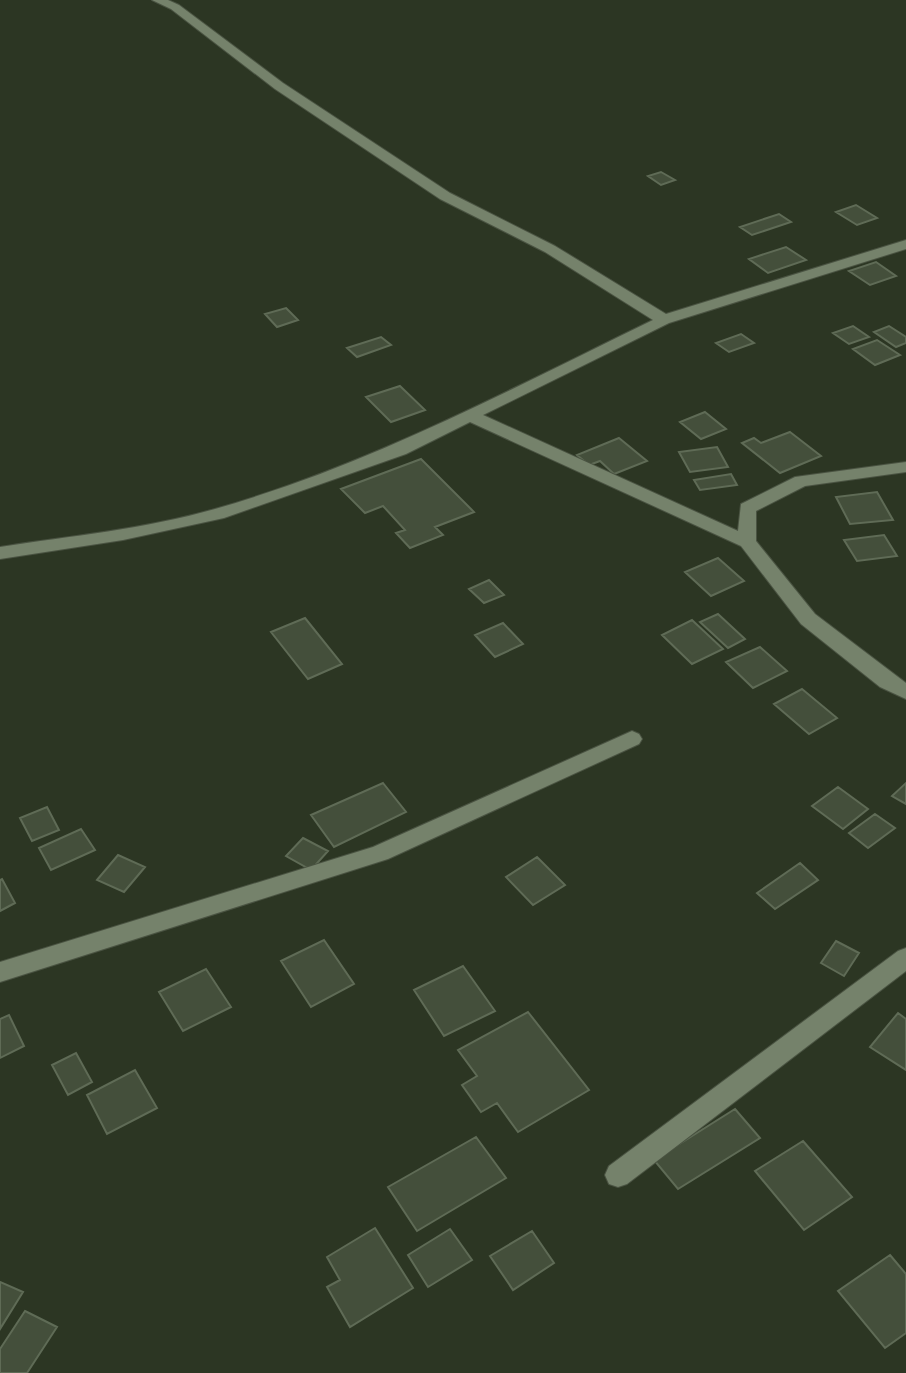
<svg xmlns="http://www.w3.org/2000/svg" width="906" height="1373" viewBox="0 0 906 1373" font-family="'Fira Sans',sans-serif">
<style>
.building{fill:#444f3b;stroke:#5f6b56;stroke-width:2}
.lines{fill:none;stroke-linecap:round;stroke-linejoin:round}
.minor-casing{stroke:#4a5342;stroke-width:2}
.minor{fill:#75826b;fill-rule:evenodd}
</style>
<rect width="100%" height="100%" fill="#2c3623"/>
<!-- building -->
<path class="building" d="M661,172L675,180L661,185L648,176Z
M856,205L877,218L857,225L836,212Z
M779,214L791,222L752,235L740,227Z
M786,247L806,260L768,273L749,259Z
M876,262L896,276L870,285L849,271Z
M286,308L298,320L277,327L265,314Z
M853,326L869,337L849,344L833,333Z
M889,326L906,337V343L896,347L874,332Z
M741,334L754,343L729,352L716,343Z
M381,337L391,345L357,357L347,348Z
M877,340L900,355L875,365L853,349Z
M400,386L425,410L391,422L366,397Z
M705,412L726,429L701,439L680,422Z
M790,432L821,456L780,473L742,443L754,438L761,443Z
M619,438L647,461L614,474L600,461L589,465L577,455Z
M717,447L728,467L690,472L679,452Z
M421,459L474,512L435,527L443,535L410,548L396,533L405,530L383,506L365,513L341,489Z
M731,474L737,485L700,490L694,480Z
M877,492L893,520L850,524L836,497Z
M884,535L897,556L857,561L844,540Z
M718,558L744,581L711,596L685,572Z
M489,580L504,595L484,603L469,589Z
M718,614L745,639L728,648L700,622Z
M305,618L342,664L308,679L271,632Z
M692,620L723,649L692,664L662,635Z
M503,623L523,644L495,657L475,635Z
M760,647L787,671L753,688L726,662Z
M802,689L837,718L809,734L774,704Z
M383,783L406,812L334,847L311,815Z
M906,783V804L892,796Z
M838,787L868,809L843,829L812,806Z
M47,807L59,830L32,841L20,818Z
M875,814L895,828L868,848L849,833Z
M81,829L95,850L51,870L39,848Z
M303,838L328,851L311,870L286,856Z
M118,855L145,867L124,892L97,880Z
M537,857L565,885L533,905L506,877Z
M800,863L818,880L775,909L757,893Z
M2,879L15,903L0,911V880Z
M324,940L354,984L311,1007L281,961Z
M836,941L859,953L844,976L821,963Z
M463,966L495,1011L444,1036L414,990Z
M206,969L231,1007L183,1031L159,992Z
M528,1012L589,1090L518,1132L497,1103L481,1112L462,1085L477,1076L458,1050Z
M898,1013L906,1019V1070L870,1047Z
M9,1015L24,1046L0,1058V1019Z
M76,1053L92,1082L68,1095L52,1065Z
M135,1070L157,1108L107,1134L87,1095Z
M735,1109L760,1138L678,1189L654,1160Z
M476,1137L506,1178L417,1231L388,1187Z
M803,1141L852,1197L804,1230L755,1171Z
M375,1228L413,1288L350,1327L327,1287L340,1280L327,1257Z
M450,1229L472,1260L428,1287L408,1255Z
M532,1231L554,1263L513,1290L490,1256Z
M890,1255L906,1274V1333L885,1348L838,1291Z
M0,1282L23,1292L0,1329Z
M25,1311L57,1327L27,1373H0V1349Z"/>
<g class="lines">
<!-- minor casing -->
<g class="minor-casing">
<path id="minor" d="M152,0H168L179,5L283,83L450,193L555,246L666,314L906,240V249L669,323L483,415L738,531L741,504L795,477L906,462V472L805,486L756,511V541L815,614L906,683V699L880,687L801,624L741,546L470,422L406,454L224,518L123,540L0,559V547C71,536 145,529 215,509C369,465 509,390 653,320L545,252L440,199L275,89L171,9Z
M632,731L639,734L642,739L639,744L388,859L0,982V962L373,847Z
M906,948V971L627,1184L618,1187L609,1184L605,1175L609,1166L898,951Z"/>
</g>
<!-- minor -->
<use href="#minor" class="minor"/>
</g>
</svg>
